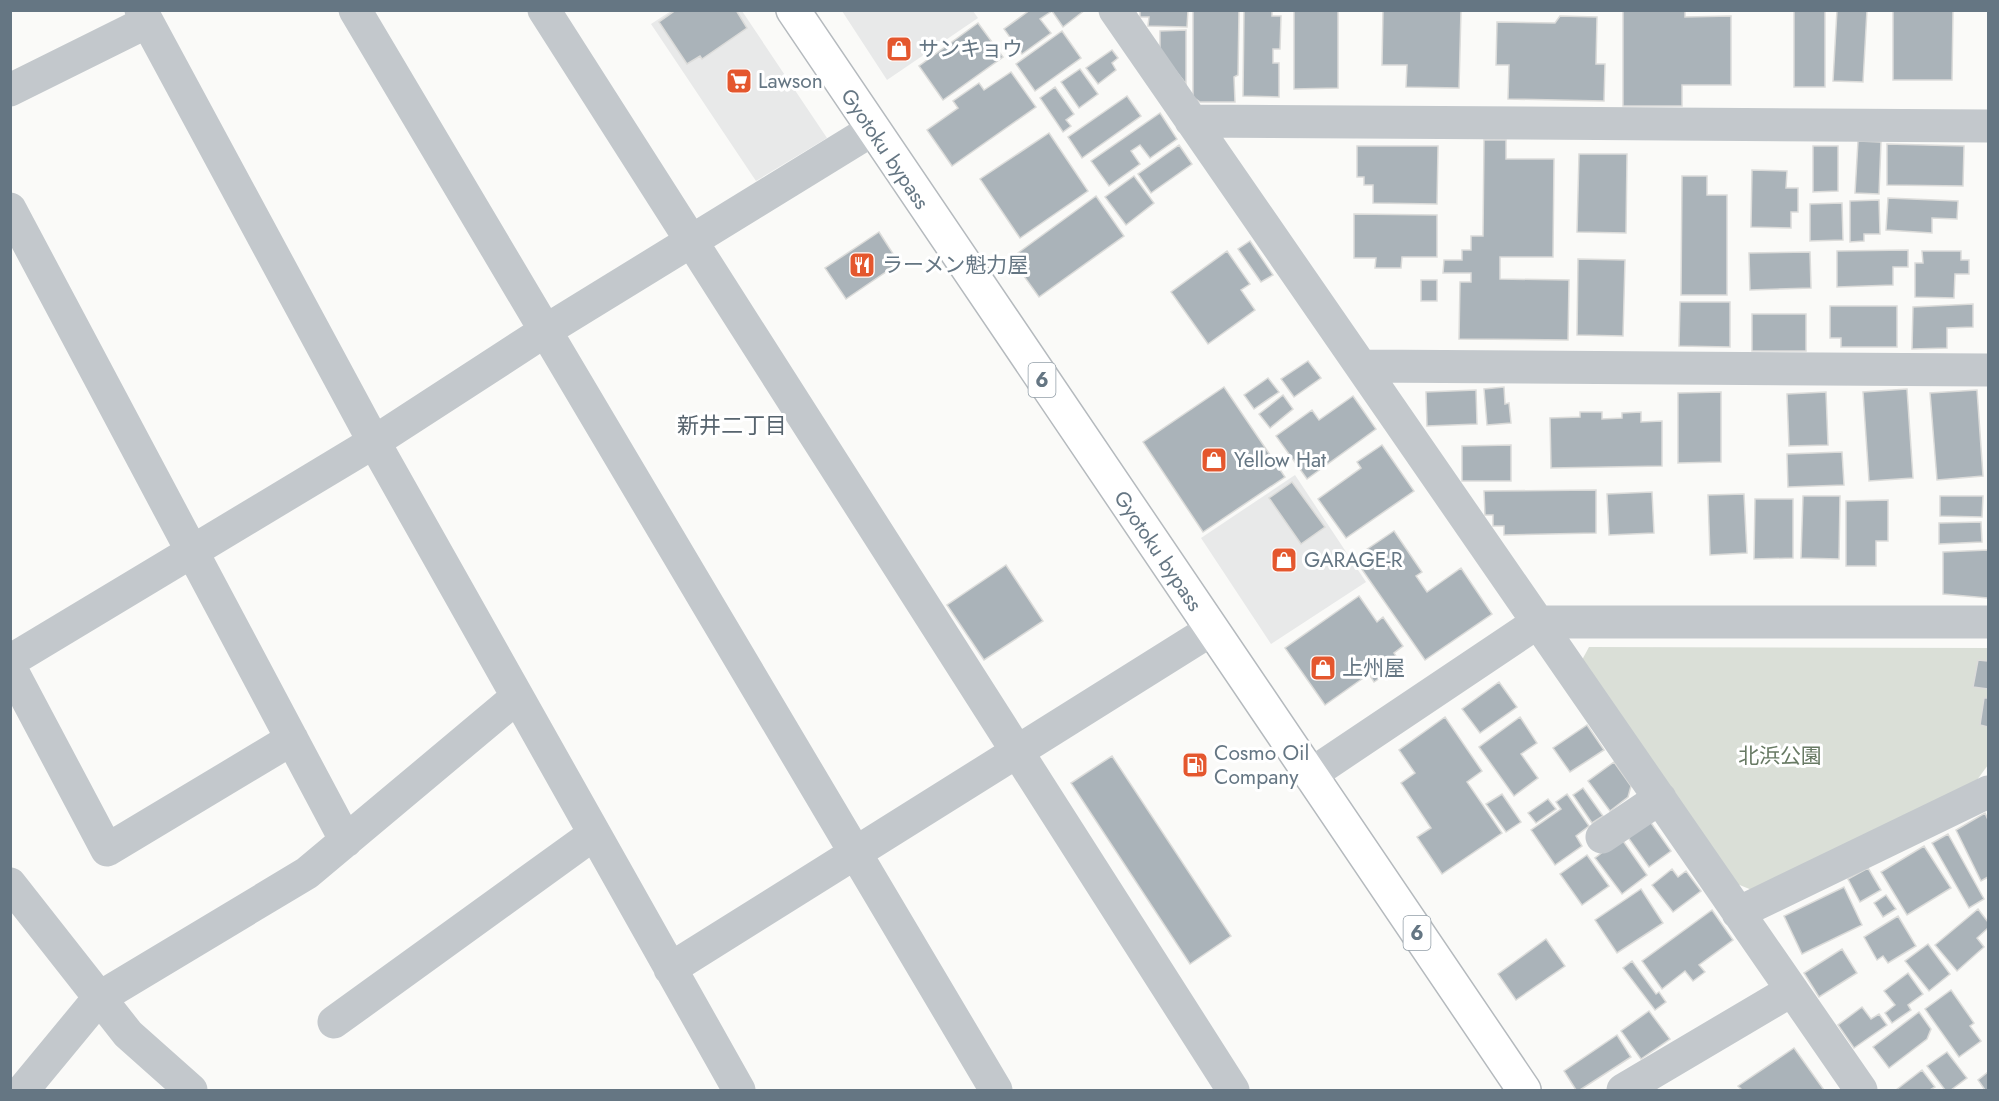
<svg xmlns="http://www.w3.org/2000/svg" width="1999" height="1101" viewBox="0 0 1999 1101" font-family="Jost,'Noto Sans JP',sans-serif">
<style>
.built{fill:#e8e9e9}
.green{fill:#dadfd7}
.building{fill:#aab3b9;stroke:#dcdcda;stroke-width:1.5}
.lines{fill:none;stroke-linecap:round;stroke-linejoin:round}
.major-casing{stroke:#b5babe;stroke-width:36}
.minor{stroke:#c3c8cc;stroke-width:33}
.major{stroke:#fff;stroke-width:33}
.labels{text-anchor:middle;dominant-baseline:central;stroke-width:6;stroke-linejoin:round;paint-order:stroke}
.shield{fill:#fff;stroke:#939fa8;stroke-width:1.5}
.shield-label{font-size:20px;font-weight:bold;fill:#657683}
.poi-label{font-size:21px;fill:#657683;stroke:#fff;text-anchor:start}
.street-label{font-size:21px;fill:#657683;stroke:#fff}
.park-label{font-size:21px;fill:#687a64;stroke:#fff}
.neighbourhood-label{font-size:22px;fill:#57646e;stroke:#fff}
</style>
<rect width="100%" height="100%" fill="#fafaf8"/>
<!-- built -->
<path class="built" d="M671,11H742L827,138L756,181L651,24Z
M842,11H973L978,18L887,80Z
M1295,475L1366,582L1271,644L1201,538Z"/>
<!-- green -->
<path class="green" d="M1589,647L1988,648V765L1977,780L1752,890L1737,884L1582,660Z"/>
<!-- building -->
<path class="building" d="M676,10H736L747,28L702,59L700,56L687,64L659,22Z
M1030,10H1085L1063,27L1052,11L1040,19L1051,33L1022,54L1004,29Z
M1140,10H1188L1187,27L1148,26L1149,17H1140Z
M1193,10H1239L1238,75L1234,77L1235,102H1200L1193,97Z
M1244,10H1272V16H1281L1280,49H1273V63H1279V97L1243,96Z
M1294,10H1338V88L1294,89Z
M1383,10H1461L1459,88L1406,87L1407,65H1382Z
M1623,10H1685V17L1731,16V85H1682V106H1623Z
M1794,10H1825V87H1794Z
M1837,10H1867L1863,82L1833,81Z
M1893,10H1953L1952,80H1893Z
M1560,16L1597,17L1596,64H1605L1604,101L1508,99L1509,65H1496L1497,22L1555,23Z
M978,23L1003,57L943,100L919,66Z
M1186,30V84L1160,51V31Z
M1062,31L1081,58L1035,91L1016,64Z
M1112,50L1118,58L1112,63L1116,70L1098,84L1086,68Z
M1080,69L1098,94L1079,108L1061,82Z
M1011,72L1036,107L952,166L927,130L958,108L953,101L979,83L984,90Z
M1055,87L1074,114L1066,120L1071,126L1063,132L1040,98Z
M1127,96L1141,116L1082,158L1068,137Z
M1160,113L1177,139L1150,158L1140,145L1131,151L1140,164L1109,186L1091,161Z
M1049,133L1088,191L1020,238L980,179Z
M1484,140H1506V159H1554L1553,257H1500V279L1569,280L1568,340L1459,339L1460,282H1471V273H1443L1444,260H1462V250H1471V236H1483Z
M1858,141L1881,142L1879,194L1855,193Z
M1887,144L1964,146L1963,186L1887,185Z
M1179,145L1192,164L1151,193L1138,174Z
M1357,146H1438L1437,204L1373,203V185H1364V177H1357Z
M1813,146H1838V191L1813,192Z
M1579,154H1627L1626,233L1577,232Z
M1752,170L1787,171L1786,188H1798V212H1791V228L1751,227Z
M1134,176L1154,203L1126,225L1105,197Z
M1682,176H1707V195H1727V295H1681Z
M1096,196L1124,236L1039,297L1011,258Z
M1888,198L1958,201L1957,219L1932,218V233L1886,230Z
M1879,200L1880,234H1864V241L1850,242V201Z
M1842,203L1843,240L1810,241V204Z
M1354,214L1437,215V257H1402L1401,268H1375L1376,258H1354Z
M879,232L899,263L846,299L825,268Z
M1250,241L1273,275L1261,282L1238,249Z
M1908,250V267H1893V285L1837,287V251Z
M1227,251L1250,284L1241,290L1255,310L1208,344L1171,292Z
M1922,251H1961V260H1969V274H1955L1954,298L1915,297V263H1923Z
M1810,252L1811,288L1750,290L1749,253Z
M1578,259L1625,260L1623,336L1577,335Z
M1421,280H1437V301H1421Z
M1680,302H1730V347L1679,346Z
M1973,304V327L1947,328V348L1912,349L1913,307Z
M1830,306H1897V347H1841V338H1830Z
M1752,314H1806V351H1752Z
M1308,361L1321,378L1294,397L1281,379Z
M1268,378L1279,392L1254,409L1244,395Z
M1224,387L1285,477L1203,532L1143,442Z
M1504,387L1505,404L1509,403L1511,423L1487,425L1484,389Z
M1907,389L1913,478L1869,481L1863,392Z
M1476,390L1477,424L1427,426L1426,392Z
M1977,390L1983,476L1937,480L1930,393Z
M1721,392V462L1678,463V393Z
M1826,392L1828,445L1789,446L1787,394Z
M1283,395L1293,409L1270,428L1259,414Z
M1353,396L1376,429L1307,479L1276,436L1312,410L1319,420Z
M1580,412H1602V419L1622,418V413L1641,412V422L1662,421V466L1551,468L1550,418L1580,417Z
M1382,445L1414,491L1346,538L1318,499L1361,468L1357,462Z
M1511,445V481H1462V446Z
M1842,452L1844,485L1788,487L1787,454Z
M1292,482L1325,527L1301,544L1269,498Z
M1596,490V533L1504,535V526H1493V515H1485L1484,491Z
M1652,492L1654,533L1609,535L1607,494Z
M1744,494L1747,553L1710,555L1708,495Z
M1803,496H1840L1839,559L1801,558Z
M1940,496H1983L1982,517L1940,516Z
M1755,499H1793V558L1754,559Z
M1888,500V541H1876V566H1846V501Z
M1981,522L1982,542L1939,544V523Z
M1394,531L1422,572L1416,576L1427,592L1461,568L1492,614L1425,660L1354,558Z
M1988,550V598L1943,594V552Z
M1006,565L1043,621L984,660L947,605Z
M1359,596L1377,622L1383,617L1403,646L1394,653L1401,664L1374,682L1369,674L1325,705L1285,648Z
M1978,660L1988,661V689L1973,687Z
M1499,682L1517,707L1480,733L1462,709Z
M1984,698H1988V727L1980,725Z
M1445,717L1482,771L1467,782L1502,833L1442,874L1417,837L1431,828L1401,783L1415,773L1399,750Z
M1520,717L1537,743L1521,754L1538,778L1514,796L1479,747Z
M1587,725L1604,750L1570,772L1553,748Z
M1112,756L1231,936L1190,964L1071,783Z
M1614,762L1631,786L1628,797L1610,811L1588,781Z
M1583,788L1603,816L1592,823L1573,795Z
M1502,794L1521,822L1506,832L1486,804Z
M1567,794L1589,826L1576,836L1582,846L1555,865L1531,830L1561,809L1556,802Z
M1548,799L1556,809L1536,823L1528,813Z
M1985,813L1988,820V877L1981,881L1956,830Z
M1649,820L1671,851L1649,867L1627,836Z
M1948,834L1984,899L1969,908L1932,843Z
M1621,838L1647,875L1622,894L1595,858Z
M1924,846L1951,888L1907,915L1881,872Z
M1587,855L1609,886L1582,905L1560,874Z
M1868,868L1881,890L1860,902L1848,879Z
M1672,869L1678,877L1686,871L1701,891L1673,912L1652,885Z
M1844,887L1862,925L1802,954L1784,916Z
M1641,889L1663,923L1617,953L1595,920Z
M1886,895L1896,909L1883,917L1874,903Z
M1978,909L1988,922V928L1977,938L1984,947L1957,971L1935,945Z
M1712,910L1733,940L1699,965L1705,972L1693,981L1685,971L1662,989L1642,961Z
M1898,916L1916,946L1888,963L1883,956L1877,960L1864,937Z
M1546,939L1565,966L1516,1000L1498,974Z
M1928,944L1950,974L1929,991L1905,961Z
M1842,949L1857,973L1819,997L1804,973Z
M1632,961L1656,994L1659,992L1666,1002L1655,1010L1623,968Z
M1908,973L1923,994L1908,1005L1911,1010L1892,1023L1885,1013L1895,1005L1884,991Z
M1951,990L1974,1023L1970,1026L1981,1041L1959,1057L1925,1009Z
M1862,1007L1871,1019L1879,1014L1887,1025L1854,1048L1838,1025Z
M1649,1011L1670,1039L1641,1059L1621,1031Z
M1919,1012L1931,1029L1927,1039L1889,1068L1873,1047Z
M1617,1035L1631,1057L1580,1090H1576L1564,1071Z
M1794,1048L1824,1090H1742L1738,1086Z
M1947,1052L1967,1078L1951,1090H1945L1927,1066Z
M1922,1070L1935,1087L1930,1090H1896Z
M1988,1072V1090H1985L1978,1080Z"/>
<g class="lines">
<!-- major casing -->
<g class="major-casing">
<path id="major" d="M793,10L1524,1090"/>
</g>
<!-- minor -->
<path class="minor" d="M141,10L374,442L739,1090
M355,10L996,1090
M544,10L1233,1090
M1115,10L1861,1090
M10,90L147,22
M1191,121L1988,126
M10,209L346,841
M1361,366L1988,370
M10,661L374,442L545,331L872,130
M10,667L107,850L292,739
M1310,775L1538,622H1988
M1602,837L1660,798
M10,884L128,1034L191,1090
M1738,913L1988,792
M670,969L1211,630
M334,1022L594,834
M23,1090L99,998L307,873L516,698
M1623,1090L1792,990"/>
<!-- major -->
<use href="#major" class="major"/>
</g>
<!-- icons -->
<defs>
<g id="shop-square" transform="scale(1.35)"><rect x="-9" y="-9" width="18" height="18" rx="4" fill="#e4572e" stroke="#fff"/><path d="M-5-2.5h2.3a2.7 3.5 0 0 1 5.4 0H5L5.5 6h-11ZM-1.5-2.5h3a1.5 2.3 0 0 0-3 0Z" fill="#fff"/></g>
<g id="supermarket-square" transform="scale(1.35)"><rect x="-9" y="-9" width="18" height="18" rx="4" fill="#e4572e" stroke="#fff"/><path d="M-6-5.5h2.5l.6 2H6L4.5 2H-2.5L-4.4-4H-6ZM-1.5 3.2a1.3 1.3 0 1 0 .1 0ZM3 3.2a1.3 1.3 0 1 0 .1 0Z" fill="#fff"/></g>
<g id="restaurant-square" transform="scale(1.35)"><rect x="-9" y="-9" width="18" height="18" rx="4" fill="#e4572e" stroke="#fff"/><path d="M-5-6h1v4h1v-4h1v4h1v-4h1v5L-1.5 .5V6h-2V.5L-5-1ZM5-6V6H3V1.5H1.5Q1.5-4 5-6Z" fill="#fff"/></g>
<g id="fuel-square" transform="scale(1.35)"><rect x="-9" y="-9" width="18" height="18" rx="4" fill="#e4572e" stroke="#fff"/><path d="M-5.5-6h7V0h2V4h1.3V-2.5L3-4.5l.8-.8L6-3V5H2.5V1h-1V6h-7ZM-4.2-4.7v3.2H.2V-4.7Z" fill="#fff"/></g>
</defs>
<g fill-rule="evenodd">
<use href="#shop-square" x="899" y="49"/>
<use href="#supermarket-square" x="739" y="81"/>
<use href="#restaurant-square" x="862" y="265"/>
<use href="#shop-square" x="1214" y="460"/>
<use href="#shop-square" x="1284" y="560"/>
<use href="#shop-square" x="1323" y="668"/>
<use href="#fuel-square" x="1195" y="765"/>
</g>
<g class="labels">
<!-- shield labels -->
<g class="shield">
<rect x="1028.5" y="363" width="27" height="34" rx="4.5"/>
<rect x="1403.5" y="916" width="27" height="34" rx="4.5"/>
</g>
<g class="shield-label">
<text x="1042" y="380">6</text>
<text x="1417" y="933">6</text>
</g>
<!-- poi labels -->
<g class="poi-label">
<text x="918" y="49">サンキョウ</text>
<text x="758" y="81">Lawson</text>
<text x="882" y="265">ラーメン魁力屋</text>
<text x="1234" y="460">Yellow Hat</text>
<text x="1304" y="560">GARAGE-R</text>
<text x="1342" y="668">上州屋</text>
<text x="1214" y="753">Cosmo Oil<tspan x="1214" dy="24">Company</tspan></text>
</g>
<!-- street labels -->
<g class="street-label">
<text transform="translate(885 149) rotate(56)">Gyotoku bypass</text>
<text transform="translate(1158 551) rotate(56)">Gyotoku bypass</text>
</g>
<!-- park labels -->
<g class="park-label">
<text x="1780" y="756">北浜公園</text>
</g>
<!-- neighbourhood labels -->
<g class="neighbourhood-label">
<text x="732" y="425">新井二丁目</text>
</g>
</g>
<!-- border -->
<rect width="1999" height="1101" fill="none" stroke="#657683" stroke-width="24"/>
</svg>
